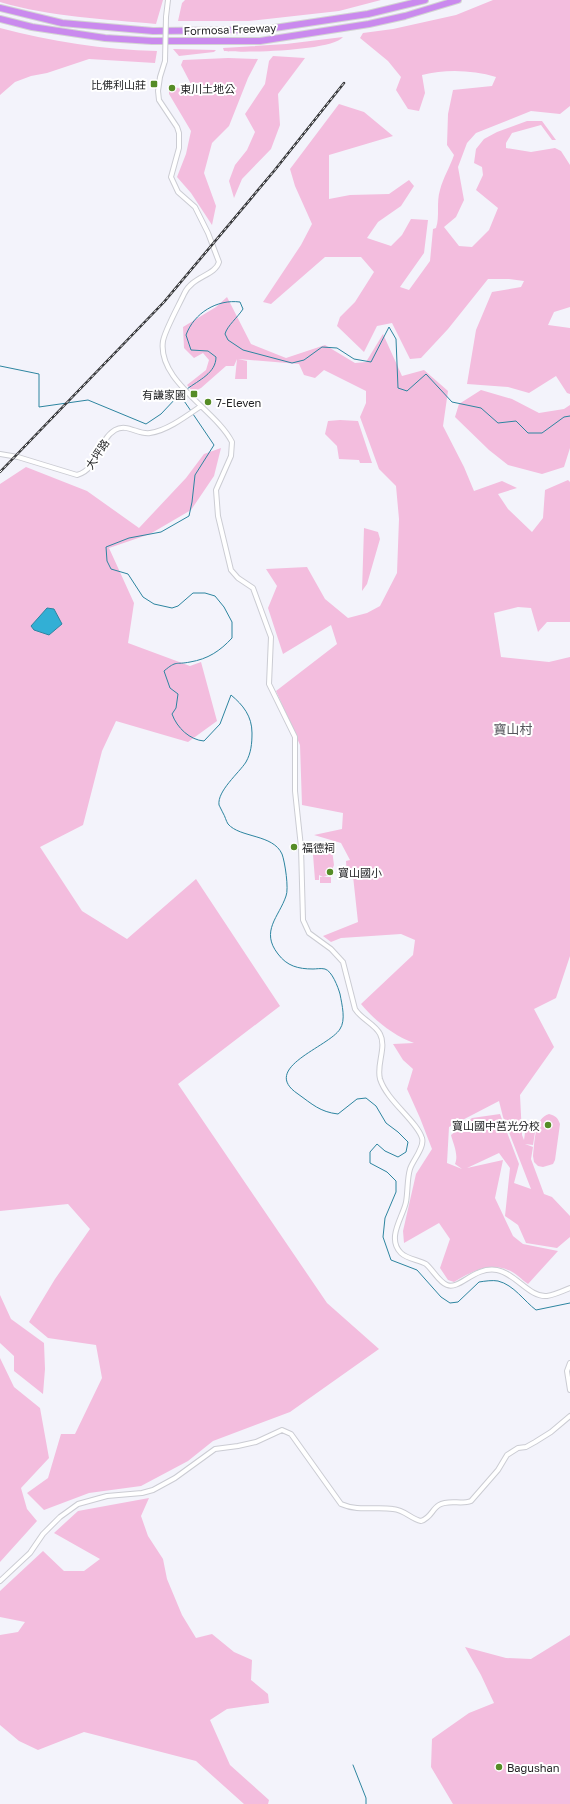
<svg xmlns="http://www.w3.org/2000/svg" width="570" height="1804" viewBox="0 0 570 1804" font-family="'Golos Text','Noto Sans TC',sans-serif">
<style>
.green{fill:#f3bdde;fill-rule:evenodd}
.water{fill:#32afd5;stroke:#2d85a0}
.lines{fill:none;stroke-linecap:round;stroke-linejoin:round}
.stream{stroke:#2d85a0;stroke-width:1}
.tertiary-casing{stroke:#cbccd3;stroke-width:6}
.motorway-casing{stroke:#d3d3d3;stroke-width:8}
.tertiary{stroke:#fff;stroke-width:4}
.motorway{stroke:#ca8aee;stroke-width:6}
.rail-casing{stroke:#37383b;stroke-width:2.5}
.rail{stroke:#fff;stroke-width:1;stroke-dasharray:3;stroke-linecap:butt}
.tertiary-bridge-casing{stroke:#cbccd3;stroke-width:6;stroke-linecap:butt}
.tertiary-bridge{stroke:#fff;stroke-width:4}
.poi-dot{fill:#558c26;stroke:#fff;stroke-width:1.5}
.labels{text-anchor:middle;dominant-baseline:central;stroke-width:4;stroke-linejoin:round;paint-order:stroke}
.street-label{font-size:11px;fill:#222325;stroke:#fff}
.poi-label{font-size:11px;fill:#222325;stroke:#fff;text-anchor:start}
.quarter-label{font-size:13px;fill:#54555b;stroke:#fff}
</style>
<rect width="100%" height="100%" fill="#f3f3fb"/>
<!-- green -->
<path class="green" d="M0,0H163L156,24C104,19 51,17 0,2Z
M185,0H381L339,11L249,21H178L182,3Z
M493,0H570V106L560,114L531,111L476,133L467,143L458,167L464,200L456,217L444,227L459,246L472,247L489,230L498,208L476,190L483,175L482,167L474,163L476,149L484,139L497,132L527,121H542L556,140H552L541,125L512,133L506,143V148L531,152L555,148L561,151L570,165V307L554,312L548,325L570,328V394L567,393L556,376L529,393L508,387L467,384L476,330L492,292L521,287L524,281L509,279H488L448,329L421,358L410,359L392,323L377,326L364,352L337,326L340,317L355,302L374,272L361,257H325L271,304L263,302L301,245L312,224L295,186L290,169L339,104L364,112L393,136L329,155V199L350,195L389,194L409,180L414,186L401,206L378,222L367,238L391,246L402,235L411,219L428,220L424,253L400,287L409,290L430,261L433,229L436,228C440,216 436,203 440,190C443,178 450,167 454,155L447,145L448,114L453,90L492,86L496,77C472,70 446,69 422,75L425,93L419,111L408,109L396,90L401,77L388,61L360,38L363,33L393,29L456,15Z
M0,28C50,41 104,50 157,51L155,63L89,59L47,73L31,76L15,82L0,95Z
M343,37C332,51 244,53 224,51L223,48L286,44Z
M173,49L216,50L214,52L179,56Z
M273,56L305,58L278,94L280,125L271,149L242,179L234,198L229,181L235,165L247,150L255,132L245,114L265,84L269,61Z
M228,58L258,59L248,78L229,126L212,143L204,173L216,206L212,225L191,193L177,177L186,154L191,131L169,94V85L187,91L192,86L181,65L183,60Z
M227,297L251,344L286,358L325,345L355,363L366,362L383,334L402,376L424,370L448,391L443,426L464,467L474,491L502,481L517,488L498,494L508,509L532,532L543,518L545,490L568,480L570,482V622H547L538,632L531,608L518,607L494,613L501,657L549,662L570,657V956L556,998L534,1009L554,1047L520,1095L522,1135L524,1140L526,1125L536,1126L533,1145L525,1144L533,1147L531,1159L544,1194L552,1197L570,1216V1237L557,1248L526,1243L518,1225L505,1216L510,1168L499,1153L467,1168L503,1160L495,1198L513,1236L523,1244L558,1251L528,1284C522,1280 515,1272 508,1270C488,1262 471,1272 454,1282L448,1280L440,1268L450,1239L439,1223L404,1243L403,1231L416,1174L432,1149L420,1118L407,1089L413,1069L403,1060L393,1044L414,1043C394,1036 374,1020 361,1004L413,955L415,940L401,934L341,938L331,942L323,936L358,922L353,876H347L346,861L350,860L341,843L314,835L342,829L343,813L302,805L300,745L276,691L337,644L331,625L283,654L268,608L277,586L266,569L307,567L325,599L348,618L367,613L380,606L397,573L399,519L396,486L379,469L360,417L366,403V391L324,370L315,378L304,375L299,364L238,359L247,361V379H235L237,359L234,366H226L201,388L193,392L187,385L206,370L209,360L203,353L194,358L184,348L183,327L216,307ZM499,1101L503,1117L531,1189L514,1183L519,1164L500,1114L472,1118L451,1135C453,1143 459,1155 455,1164L462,1169L447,1163L449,1127Z
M481,390L512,399L539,413L564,409L570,405V448L564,467L542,474L508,465L489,450L455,417L459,404Z
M340,420L358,421L372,463H360L359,460L339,459L337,446L325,434L328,421Z
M221,448L214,476L191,510L150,534L109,548L134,603L128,643L190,666L201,662L217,721L188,742L116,721L102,751L83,825L40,847L82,911L127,939L196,879L280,1006L178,1084L327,1303L379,1349L290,1412L213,1441L188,1461L141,1486L89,1493L44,1510L27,1493L48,1478L61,1434H75L102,1378L96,1345L48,1338L29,1322L55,1279L90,1229L68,1204L0,1211V484L26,467L87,491L139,528L186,478L204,454Z
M364,528L378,532L380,539L367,584L362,591Z
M312,842H315L316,849C322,843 327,844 332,850L334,865L330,875L323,877H331V883H320V877H323L319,875V880H315Z
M549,1114C556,1116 558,1118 560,1124L555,1160L553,1164L543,1167L538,1166L534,1162L533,1156C535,1142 534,1118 549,1114Z
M0,1295L11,1319L44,1343L45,1369L43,1394L14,1371V1356L0,1343Z
M0,1358L14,1387L40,1408L49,1458L21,1488L27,1509L37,1521L0,1562Z
M149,1498L141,1516L148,1536L163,1559L167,1579L182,1615L196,1638L212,1634L234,1652L252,1660L251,1680L268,1694L269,1703L227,1709L210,1720L230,1765L269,1800L268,1804H244L196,1761L84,1732L38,1750L19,1741L0,1725V1635L18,1632L25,1622L0,1617V1591L43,1551L64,1571H84L100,1559L54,1533L78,1511Z
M570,1635V1804H453L431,1767L432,1739L469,1713L494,1703L481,1675L465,1647L506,1658L531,1659Z"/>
<!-- water -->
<path class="water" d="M47,608L54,609L62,624L49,635L34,630L31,626Z"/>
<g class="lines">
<!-- stream -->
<path class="stream" d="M0,366L39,374V407L88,400L146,424L161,414L178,396L182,398L191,411
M187,389C199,380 216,373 216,357L208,351L191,350L186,335C194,313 217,299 240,302L243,309C238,317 227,326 225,334L228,340L243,350L292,363L304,360L322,347L337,348L354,359L371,362L389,327L396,339L398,388L407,391L426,374L452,402L481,408L498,423L516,421L528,433H542L564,417L570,416
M178,396L184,391
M193,414L214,445L195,475L192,502L189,516L161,532L129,538L106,547L107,561L111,569L128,574L143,597L154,604L172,608L178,606L193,593H205L215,596L224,607L232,622V638C220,651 208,659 190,662C175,665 177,660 164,671L170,688L178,694L176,708L172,714C177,728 190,740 204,741L220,724L231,695C243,705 252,716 252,733C252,744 251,753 246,762C239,773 217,791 219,805C220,807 222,811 223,813C225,816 226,821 228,824C240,838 273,834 282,854C285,862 289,889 286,896C279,917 260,931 278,954C287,966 298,969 313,969C316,969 321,968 325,969C332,971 338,987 340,994C342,1005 346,1020 340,1029C329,1047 259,1068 298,1094C312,1104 320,1112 338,1114L357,1099L366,1098L376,1106L386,1123L398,1132L408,1142L406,1152L398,1157L385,1151L377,1144L370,1152V1163L387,1172L396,1181V1192L385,1218L383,1237L391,1260L417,1270L441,1297L450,1303L458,1302L479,1282C485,1281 493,1280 498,1281C514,1285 524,1301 536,1310L570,1303
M353,1765L366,1798V1804"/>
<!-- tertiary casing -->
<g class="tertiary-casing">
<path id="tertiary" d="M166,17L168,0
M165,61L160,77L158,91L159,100L177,127L179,133V148L171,177L178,192L195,207L208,233L219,262C215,276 192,276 184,294C179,305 165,330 163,341C157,381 216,410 232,442L231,456L216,490L218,516L231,570L238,578L253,588L268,629L271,637L269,684L295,737V791L301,847L303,920L309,933L331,949L343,962L355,1009C361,1019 375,1024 380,1034C387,1047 376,1065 380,1079C387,1101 417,1121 422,1138C425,1147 413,1160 410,1169C407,1179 408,1191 406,1202C403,1217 386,1238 401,1253C407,1259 419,1260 426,1264C433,1270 439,1282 447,1285C460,1290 474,1266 497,1270C515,1273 530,1298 547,1296C554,1295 563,1291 570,1288
M0,454L18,457L77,475C99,469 97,441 115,430C127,423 138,435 150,433C167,431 188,415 201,406
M570,1363L567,1371L570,1390
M0,1581L30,1553L43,1534L60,1517L78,1504L107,1496L142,1493L153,1490L175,1478L215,1449L238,1446L256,1442L282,1430L291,1434L341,1504C359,1512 375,1506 393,1509C405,1510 411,1519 421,1521C431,1518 432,1509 439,1505C449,1499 461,1505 471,1501L498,1470L507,1455L518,1448L526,1447L535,1442L551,1432L570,1416"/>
</g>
<!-- motorway casing -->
<g class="motorway-casing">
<path id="motorway" d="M0,8L62,23L153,31L261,30L368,14L425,0
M0,19L32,27L105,38L152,41H260L369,24L405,16L458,0"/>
</g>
<!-- tertiary -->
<use href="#tertiary" class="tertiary"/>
<!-- motorway -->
<use href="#motorway" class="motorway"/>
<!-- rail casing -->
<g class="rail-casing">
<path id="rail" d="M0,472L164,302L274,171L344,83"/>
</g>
<!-- rail -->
<use href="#rail" class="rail"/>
<!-- tertiary-bridge casing -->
<g class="tertiary-bridge-casing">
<path id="tertiary-bridge" d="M165,61L166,17"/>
</g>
<!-- tertiary-bridge -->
<use href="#tertiary-bridge" class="tertiary-bridge"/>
</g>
<!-- markers -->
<g class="poi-dot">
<rect x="150" y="80" width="8" height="8" rx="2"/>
<circle cx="172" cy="88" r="4"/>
<rect x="190" y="390" width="8" height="8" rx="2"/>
<circle cx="208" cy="402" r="4"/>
<circle cx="294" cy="847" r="4"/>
<circle cx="330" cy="872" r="4"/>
<circle cx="548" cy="1125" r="4"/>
<circle cx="499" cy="1767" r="4"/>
</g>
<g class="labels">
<!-- street labels -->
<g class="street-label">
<text transform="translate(230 29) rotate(-2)">Formosa Freeway</text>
<text transform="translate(97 454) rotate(-57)">大坪路</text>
</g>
<!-- poi labels -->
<g class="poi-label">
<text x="146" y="84" text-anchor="end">比佛利山莊</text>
<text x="180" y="88">東川土地公</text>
<text x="186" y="394" text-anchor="end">有謙家園</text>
<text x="216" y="402">7-Eleven</text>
<text x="302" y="847">福德祠</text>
<text x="338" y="872">寶山國小</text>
<text x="540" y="1125" text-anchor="end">寶山國中莒光分校</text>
<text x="507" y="1767">Bagushan</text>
</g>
<!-- quarter labels -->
<g class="quarter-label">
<text x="513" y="729">寶山村</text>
</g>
</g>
</svg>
